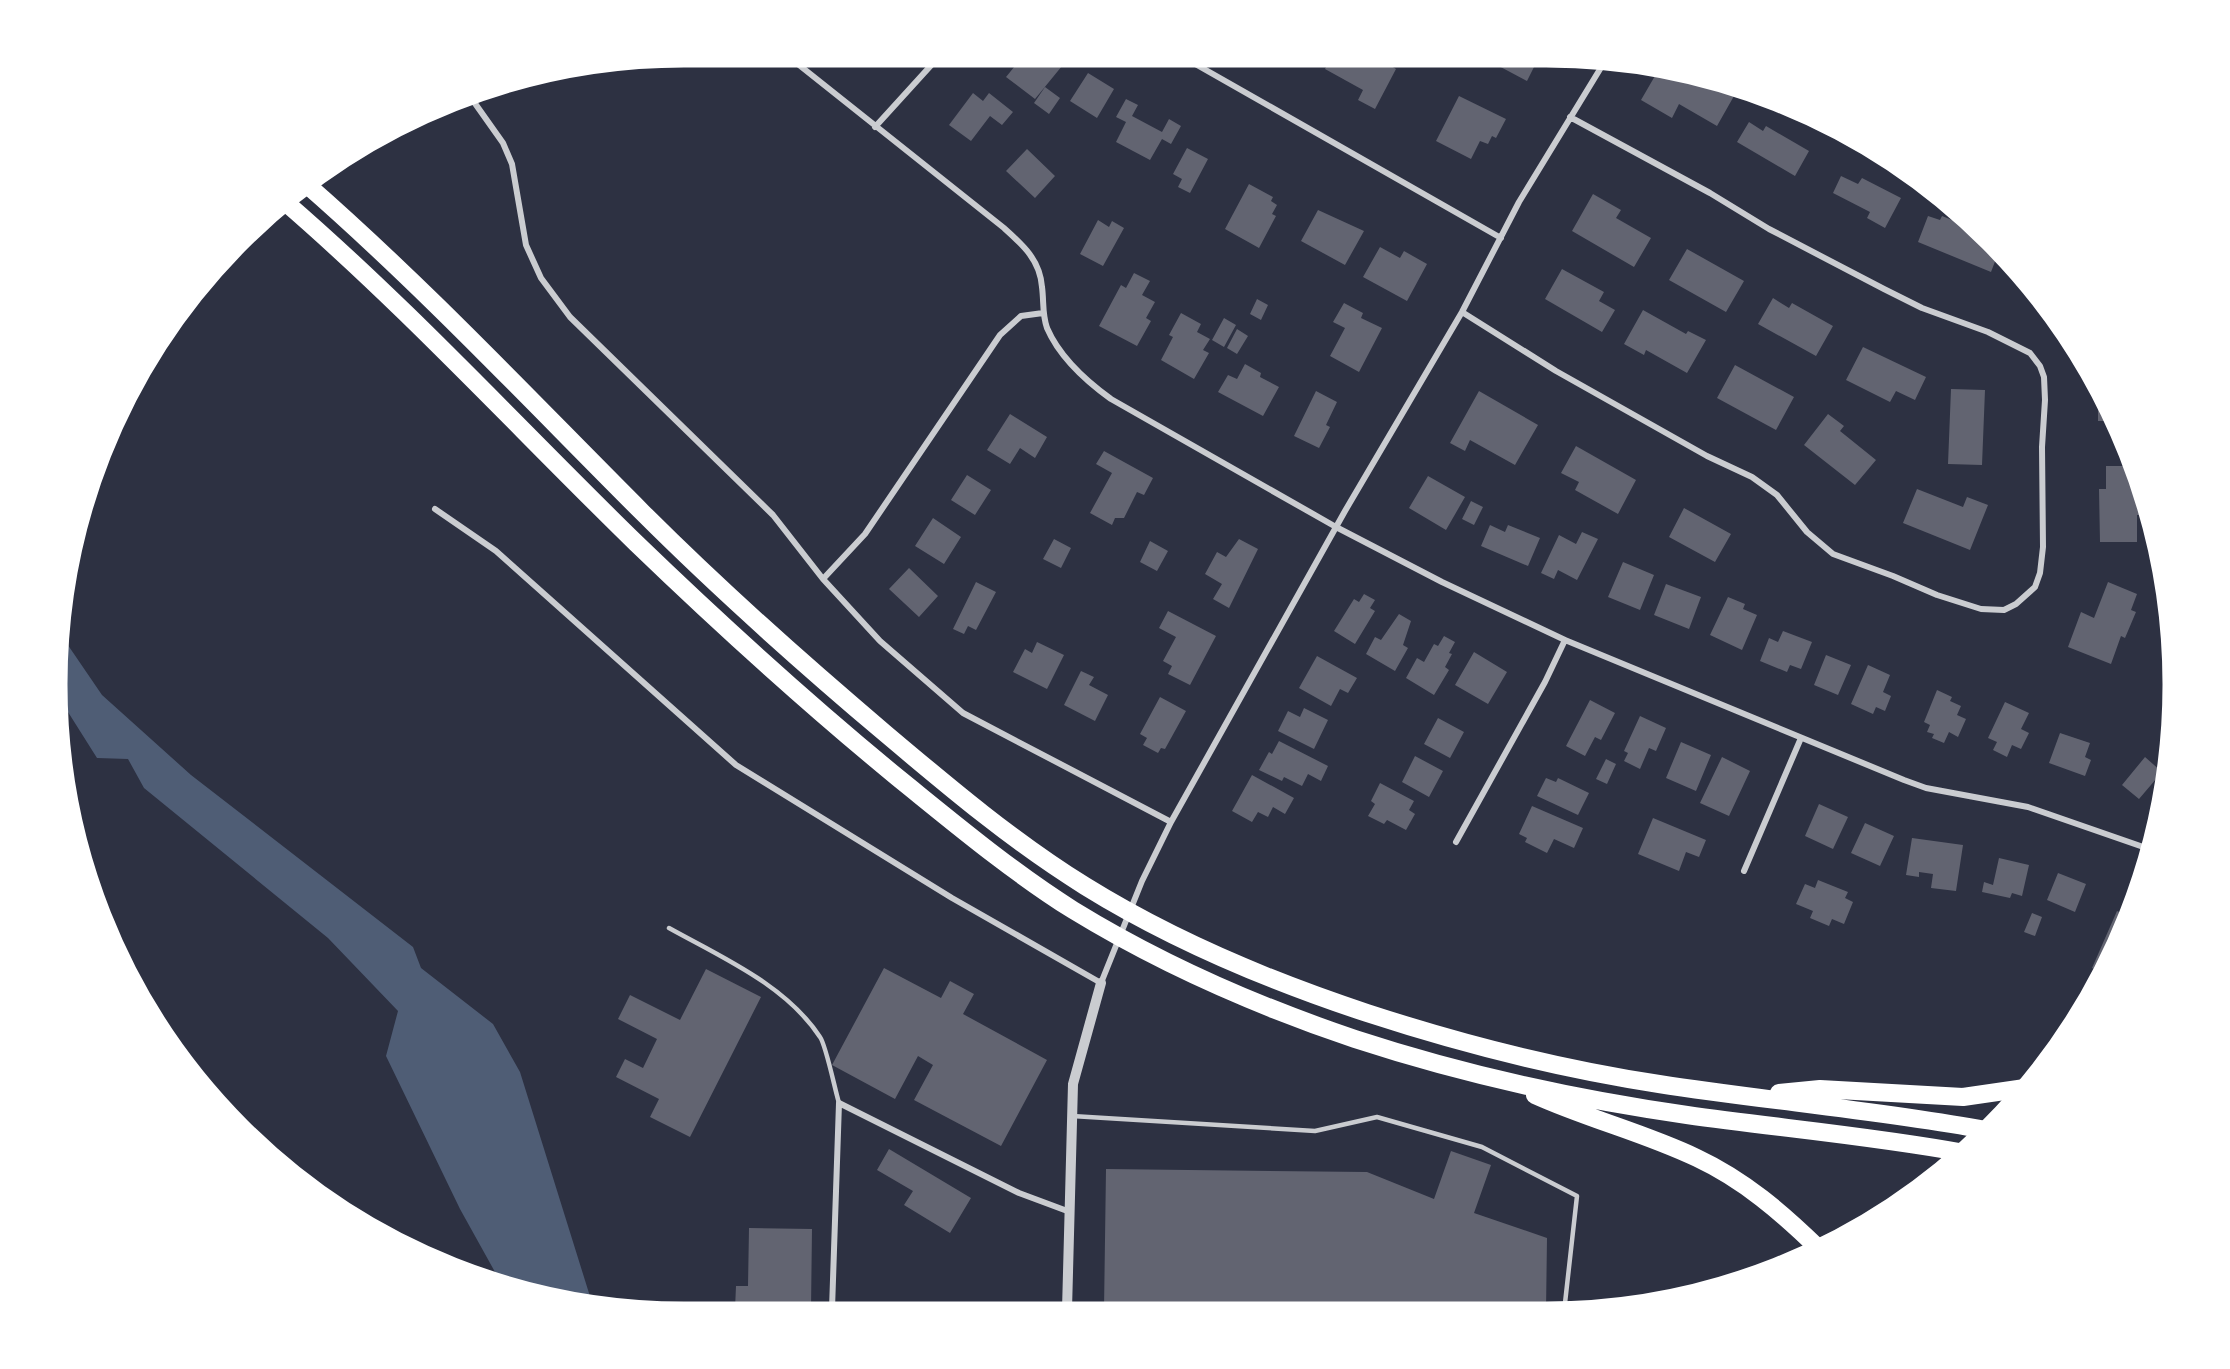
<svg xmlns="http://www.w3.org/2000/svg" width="2230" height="1369" viewBox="0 0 2230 1369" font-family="Quicksand,sans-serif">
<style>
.water{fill:#4f5d75}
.building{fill:#626471}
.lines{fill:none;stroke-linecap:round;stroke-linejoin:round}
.service{stroke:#caccd0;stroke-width:4.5}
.minor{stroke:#caccd0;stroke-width:6}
.tertiary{stroke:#caccd0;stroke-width:10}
.motorway{stroke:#fff;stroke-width:18}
.rim{fill:none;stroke:#fff;stroke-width:3}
</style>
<rect width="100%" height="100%" fill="#2d3142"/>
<!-- water -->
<path class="water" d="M59,632L102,695L191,775L413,947L421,968L493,1024L520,1072L593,1306L500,1281L460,1209L386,1056L398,1011L328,938L144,788L128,759L97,758L56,693Z"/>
<!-- building -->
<path class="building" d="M1019,61H1056L1062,66L1035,99L1006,77Z
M1329,61H1383L1396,69L1375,109L1358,100L1363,90L1325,69Z
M1497,61H1537L1527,81L1495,64Z
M1659,69L1714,84L1734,96L1717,126L1679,104L1672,118L1641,100Z
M1088,73L1114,89L1097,118L1070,101Z
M1045,87L1060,98L1049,114L1034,103Z
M973,93L983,101L989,93L1013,112L1002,125L990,116L971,141L949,125Z
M1459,96L1506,119L1496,138L1492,136L1488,144L1480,141L1471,159L1436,141Z
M1126,99L1138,105L1132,116L1162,132L1169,119L1181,126L1171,144L1162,139L1150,160L1116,142L1126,122L1116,117Z
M1749,122L1763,131L1766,126L1809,151L1795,176L1737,142Z
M1187,148L1208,159L1190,193L1178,187L1182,179L1173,174Z
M1027,149L1055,176L1035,198L1006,171Z
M1841,176L1858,184L1862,178L1901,198L1885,228L1867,218L1870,212L1833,193Z
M1249,184L1273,197L1271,201L1277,205L1272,214L1276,216L1259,248L1225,229Z
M1593,194L1621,210L1616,218L1651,238L1634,267L1572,231Z
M1318,210L1364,231L1345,265L1301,241Z
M1928,216L1940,220L1942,216L1975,229L1999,251L1991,272L1918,242Z
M1098,220L1109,227L1112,221L1124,228L1103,266L1080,254Z
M1380,247L1400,258L1404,251L1427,264L1407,301L1363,277Z
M1687,249L1744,281L1726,312L1669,280Z
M1562,269L1604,292L1599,301L1615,310L1602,332L1545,299Z
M1134,273L1150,281L1142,295L1155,302L1146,318L1151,321L1137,346L1099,326L1121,285L1126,288Z
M1773,298L1789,308L1792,303L1833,326L1816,356L1758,324Z
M1257,299L1268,305L1261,320L1250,314Z
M1344,303L1363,313L1361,318L1382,328L1359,372L1330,356L1345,328L1333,322Z
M1643,310L1686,334L1688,331L1706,340L1687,373L1646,350L1644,355L1624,344Z
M1181,313L1201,324L1197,332L1210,339L1203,350L1209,353L1194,379L1161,360L1173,337L1169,335Z
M1224,318L1236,325L1224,347L1212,340Z
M1237,329L1248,336L1237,354L1227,348Z
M1863,347L1926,377L1915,400L1896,391L1890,402L1846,380Z
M1245,364L1261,373L1260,377L1279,387L1263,416L1218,392L1228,375L1237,379Z
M1735,365L1794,397L1776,430L1717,398Z
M2098,387L2113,421H2098Z
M1951,389L1985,390L1982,465L1948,464Z
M1316,391L1337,402L1326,425L1330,427L1319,448L1294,436Z
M1479,391L1538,425L1515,465L1470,440L1465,451L1450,443Z
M1010,414L1047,437L1035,458L1020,448L1010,464L987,450Z
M1828,414L1844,426L1840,431L1876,460L1855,485L1804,445Z
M1576,446L1636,480L1618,514L1575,490L1579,482L1561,473Z
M1104,451L1153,478L1144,495L1137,492L1124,518H1115L1112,525L1090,513L1112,473L1096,464Z
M2106,466H2134L2141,482L2147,515H2137V542H2100L2099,489H2106Z
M967,475L991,490L975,515L951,500Z
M1428,476L1465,497L1446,530L1409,508Z
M1917,489L1963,507L1967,497L1988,505L1970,550L1903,523Z
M1471,501L1483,507L1474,525L1462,519Z
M1684,508L1731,534L1715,562L1669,537Z
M933,518L961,537L944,564L915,546Z
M1490,525L1505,532L1508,525L1540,538L1528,566L1481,546Z
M1582,532L1598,539L1577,580L1558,570L1554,579L1541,573L1559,535L1576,544Z
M1054,539L1071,548L1061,568L1043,559Z
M1239,539L1258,549L1229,608L1213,599L1222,584L1205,574L1217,552L1226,557Z
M1150,541L1168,551L1157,571L1140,562Z
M1623,562L1654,575L1640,610L1608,597Z
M909,568L938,596L919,617L889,589Z
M976,582L996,592L976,630L968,626L964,634L953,629Z
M2108,582L2137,594L2131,610L2136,612L2125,638L2121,636L2111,664L2068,647L2081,612L2094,618Z
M1666,584L1701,597L1689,629L1654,615Z
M1364,594L1375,600L1370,608L1375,611L1355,644L1334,631L1354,599L1359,602Z
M1728,597L1745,604L1743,609L1757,615L1742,650L1710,635Z
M1168,611L1216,636L1190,685L1168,674L1172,666L1163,661L1176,637L1159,628Z
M1399,614L1411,621L1403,645L1408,648L1395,671L1366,654L1375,637L1381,640Z
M1783,631L1812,642L1801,669L1790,665L1787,672L1760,661L1769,638L1778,642Z
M1444,636L1455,642L1449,653L1452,654L1445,667L1449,670L1434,695L1406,678L1417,658L1424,662L1434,644L1438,646Z
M1037,642L1064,655L1047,689L1013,672L1025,649L1032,653Z
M1474,652L1507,672L1488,704L1455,685Z
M1826,655L1851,665L1838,695L1814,685Z
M1317,656L1357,678L1348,693L1340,689L1331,706L1299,688Z
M1868,665L1890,675L1883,692L1891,696L1885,711L1876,707L1873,714L1851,704Z
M1081,671L1094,677L1089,685L1108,695L1095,721L1064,705Z
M1937,690L1952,697L1950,701L1961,706L1957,715L1966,719L1958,737L1949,732L1944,743L1932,738L1934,734L1927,732L1930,725L1924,722Z
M1160,697L1186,711L1165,749L1161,748L1158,753L1143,745L1147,738L1140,734Z
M1590,700L1615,713L1601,740L1595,737L1585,756L1566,746Z
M2005,702L2029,713L2021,729L2029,733L2021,749L2012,745L2007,757L1993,750L1997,742L1988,738Z
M1304,708L1328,720L1314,749L1278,731L1288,711L1300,717Z
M1640,716L1666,728L1656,751L1649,748L1640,769L1624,761L1628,753L1624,751Z
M1438,718L1464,732L1450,758L1424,744Z
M2060,733L2090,743L2085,757L2091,760L2085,776L2049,763Z
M1279,741L1328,766L1321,781L1308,774L1302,786L1284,777L1282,781L1259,770L1269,752L1272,754Z
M1681,742L1711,755L1696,791L1666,778Z
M1415,756L1443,771L1429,797L1402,782Z
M1722,757L1750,771L1729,816L1700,803Z
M2145,757L2162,772L2139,799L2122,785Z
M1606,759L1616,764L1607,784L1596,779Z
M1252,775L1294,798L1285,814L1273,807L1268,817L1258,812L1252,822L1232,811Z
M1546,778L1556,782L1558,778L1589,793L1578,815L1537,796Z
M1380,783L1414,801L1409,810L1415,814L1406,830L1387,820L1384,824L1368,816L1375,804L1371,801Z
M1819,804L1848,817L1833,849L1805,836Z
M1532,806L1583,828L1574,848L1554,839L1547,853L1525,842L1527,838L1519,834Z
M1653,818L1706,840L1699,857L1686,852L1679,871L1638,854Z
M1865,823L1894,836L1880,866L1851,853Z
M1912,838L1963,845L1956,891L1931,888L1933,874L1919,872V877L1906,875Z
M1999,858L2029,865L2022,896L2012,893L2010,898L1982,892L1984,882L1993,885Z
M2058,873L2086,884L2075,912L2047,900Z
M1818,880L1848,892L1845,898L1853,902L1844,924L1832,919L1829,926L1810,918L1813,911L1796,904L1805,884L1815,888Z
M2117,911L2127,915L2103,973L2092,968Z
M2032,913L2042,917L2035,936L2024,932Z
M884,968L941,998L950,981L974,994L963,1014L1047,1060L1001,1146L914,1100L933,1065L918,1056L895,1099L832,1065Z
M706,969L761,997L690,1137L650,1117L659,1099L616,1077L625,1059L643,1068L657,1039L618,1019L630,995L680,1020Z
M889,1149L971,1198L950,1233L904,1205L913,1191L877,1170Z
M1451,1151L1491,1165L1474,1213L1547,1238L1546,1312L1104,1310L1106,1169L1367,1172L1434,1199Z
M749,1228L812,1229L811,1309H735L736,1286H748Z"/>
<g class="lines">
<!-- service -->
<path class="service" d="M669,928C721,957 786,985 820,1037C826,1045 835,1090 839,1103
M1072,1116L1315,1131L1377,1117L1482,1147L1577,1196L1564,1312"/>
<!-- minor -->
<path class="minor" d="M794,61L1004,228C1023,245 1040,260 1042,287C1044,302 1042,314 1047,328C1060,358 1086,381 1111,399L1336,527L1442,582L1565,640L1904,780L1926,788L2028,807L2152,850
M1190,61L1501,238
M466,96L474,102L503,143L512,164L526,245L541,278L570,317L773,515L823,579L880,641L963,713L1171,822
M875,127L935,61
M1462,312L1556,371L1707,456L1752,477L1777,495L1807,532L1833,554L1893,576L1937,595L1981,609L2004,610L2016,604L2035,587L2040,573L2043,547L2042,447L2045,400L2044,377L2040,366L2030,353L1988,332L1922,308L1884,289L1769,229L1710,193L1570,117
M435,509L496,551L736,765L952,898L1101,983L1142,881L1171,822L1345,511L1462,312L1519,202L1605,61
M823,579L865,534L1000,335L1021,316L1043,313
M1456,842L1545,682L1565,640
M1744,871L1801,738
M832,1309L839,1103L1019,1193L1070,1212"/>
<!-- tertiary -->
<path class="tertiary" d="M1067,1310L1073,1084L1101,983"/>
<!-- motorway -->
<path class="motorway" d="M305,183C423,286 531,401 642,512C720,590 802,663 886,734C950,788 1014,842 1085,886C1172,940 1270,981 1367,1013C1462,1044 1560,1069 1659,1084C1768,1101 1878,1110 1986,1130
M284,201C408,308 519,429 636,543C720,624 807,703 897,777C954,823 1011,871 1073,910C1161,964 1257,1006 1355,1039C1462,1074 1575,1099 1687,1115C1779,1128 1873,1136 1965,1153
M1779,1093L1820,1089L1963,1097L2025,1088
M1535,1095C1588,1119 1645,1133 1697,1158C1744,1180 1782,1213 1818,1248"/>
</g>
<!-- crop -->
<path d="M0 0H2230V1369H0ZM684 66H1546A618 618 0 0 1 2164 684V685A618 618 0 0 1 1546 1303H684A618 618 0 0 1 66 685V684A618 618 0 0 1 684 66Z" fill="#fff" fill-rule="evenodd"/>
<path class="rim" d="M684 66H1546A618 618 0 0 1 2164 684V685A618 618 0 0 1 1546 1303H684A618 618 0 0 1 66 685V684A618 618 0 0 1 684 66Z"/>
</svg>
